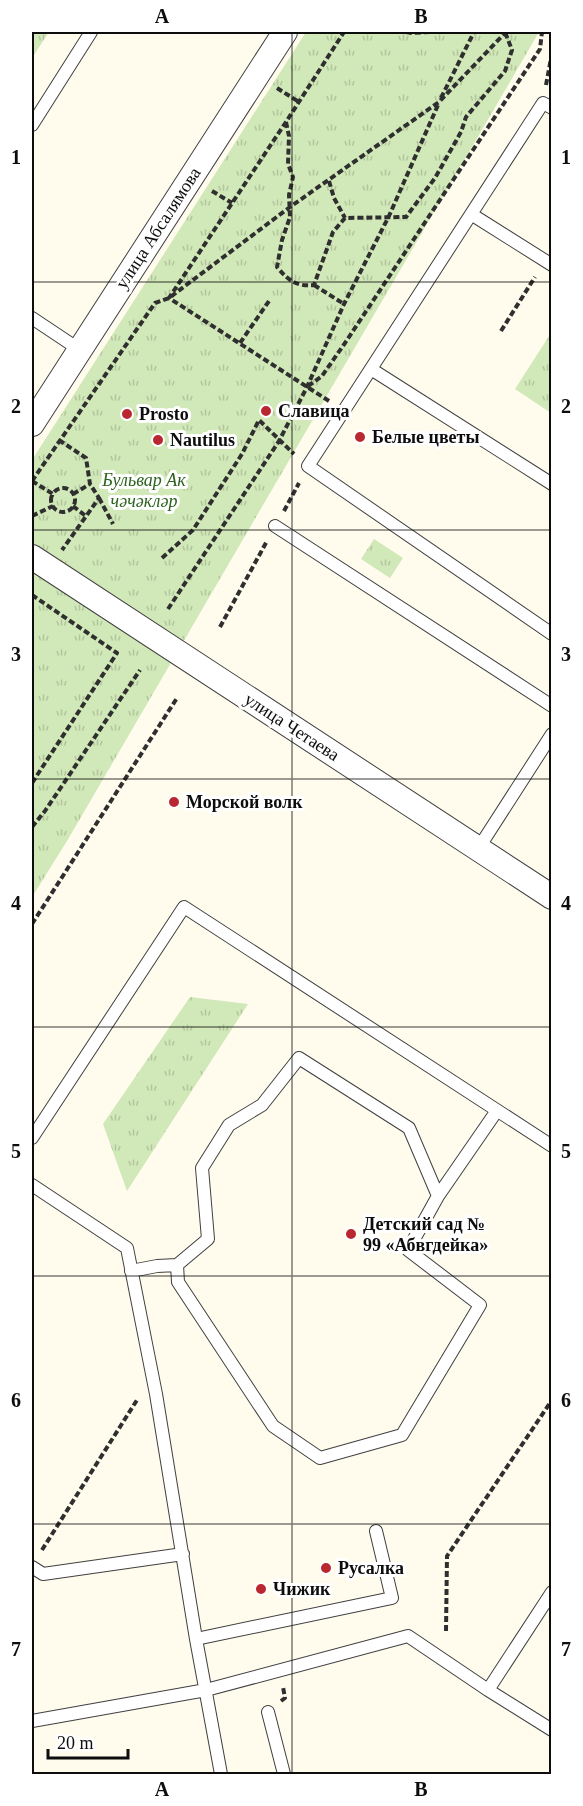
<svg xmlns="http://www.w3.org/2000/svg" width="583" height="1806" viewBox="0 0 583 1806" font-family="'Times New Roman',serif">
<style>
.grass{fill:url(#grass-tufts)}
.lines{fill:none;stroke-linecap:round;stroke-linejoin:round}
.service-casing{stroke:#404040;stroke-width:14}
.minor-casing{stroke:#404040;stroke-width:26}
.path{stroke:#2f2f2f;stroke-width:4;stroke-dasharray:6 3;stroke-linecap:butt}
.service{stroke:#fff;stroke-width:12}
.minor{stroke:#fff;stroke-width:24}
.grid{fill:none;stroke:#0d0d0d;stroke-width:1.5;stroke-opacity:0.55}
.poi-dot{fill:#b92831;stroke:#fff;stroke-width:2}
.labels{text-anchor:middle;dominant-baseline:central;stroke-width:6;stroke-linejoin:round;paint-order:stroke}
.street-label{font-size:18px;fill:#0d0d0d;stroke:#fff}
.poi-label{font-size:18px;font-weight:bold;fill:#0d0d0d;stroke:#fff;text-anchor:start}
.park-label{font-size:18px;font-style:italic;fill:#2e631f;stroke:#fff}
.neatline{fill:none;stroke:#0d0d0d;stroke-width:2}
.grid-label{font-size:20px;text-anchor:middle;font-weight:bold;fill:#0d0d0d}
</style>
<defs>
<pattern id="grass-tufts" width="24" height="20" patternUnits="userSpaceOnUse" patternTransform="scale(1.5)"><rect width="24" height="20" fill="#d1e8b8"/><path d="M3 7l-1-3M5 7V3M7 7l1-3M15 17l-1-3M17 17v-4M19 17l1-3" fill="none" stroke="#b2c69d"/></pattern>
</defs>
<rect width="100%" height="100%" fill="#fffbed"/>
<!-- grass -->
<path class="grass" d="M32,32H49L32,58Z
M306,32H539L67,841L32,897V460Z
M551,333L552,413H551L515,389Z
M374,539L403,558L390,578L361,559Z
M190,997L248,1004L127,1191L103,1124Z"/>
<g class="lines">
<!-- service casing -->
<g class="service-casing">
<path id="service" d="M552,108L543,103L308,466L552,634
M32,125L91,32
M471,214L552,265
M32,318L80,350
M371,369L552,484
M275,526L552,706
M478,849L552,734
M32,1138L184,907L552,1146
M32,1185L127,1248L156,1394L196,1639L221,1774
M438,1196L409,1128L299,1058L262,1105L229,1125L202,1168L208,1239L177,1265L178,1282L273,1426L320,1458L402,1435L480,1305L408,1250L438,1196L496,1112
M131,1271L157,1266L177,1265
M32,1567L43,1574L183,1554
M552,1592L488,1690L552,1730
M196,1639L392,1598L376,1531
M268,1712L284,1774
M32,1721L206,1690L408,1636L488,1690"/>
</g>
<!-- minor casing -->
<g class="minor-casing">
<path id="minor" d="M32,424L285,32
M32,557L552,897"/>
</g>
<!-- path -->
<path class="path" d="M406,32L412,33L431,32
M546,85L552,53
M277,88L299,102
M441,98L474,32
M286,122L289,136L288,164L293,177L289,195L290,217L282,240L277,267C288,280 296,287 314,285L333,232L345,218L406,217L435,178L461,132L466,117L505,71L512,50L505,32
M329,181L334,198L345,218
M212,191L232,203
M314,285L344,304
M501,331L535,277
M240,343L269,301
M308,386L322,376L345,343L540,49L542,32
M329,401L169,298L286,122L344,32
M59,440L86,458L90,484L99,498L62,550
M32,481L155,303L169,298L290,207L439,102L506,32
M32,481L53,494
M51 500a12 12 0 1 1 24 0a12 12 0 1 1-24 0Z
M73,494L90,484
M99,498L113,524
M73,506L87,517
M284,511L299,483
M32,516L53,506
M162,558L193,530L242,454L259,420L294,454
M32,595L117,653L32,783
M168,609L279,441L307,387L344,304L389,216L438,105
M220,627L267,541
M32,827L45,811L140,670
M32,924L177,698
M42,1550L137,1400
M446,1631L447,1556L552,1400
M281,1701L285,1698L283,1687"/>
<!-- service -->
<use href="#service" class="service"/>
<!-- minor -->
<use href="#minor" class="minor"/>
</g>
<!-- grid -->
<path class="grid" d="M292,32V1774M32,282H552M32,530H552M32,779H552M32,1027H552M32,1276H552M32,1524H552"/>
<!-- markers -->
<g class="poi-dot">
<circle cx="266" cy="411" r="6"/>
<circle cx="127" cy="414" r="6"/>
<circle cx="360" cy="437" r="6"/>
<circle cx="158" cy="440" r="6"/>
<circle cx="174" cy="802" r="6"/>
<circle cx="351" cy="1234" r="6"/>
<circle cx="326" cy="1568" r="6"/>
<circle cx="261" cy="1589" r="6"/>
</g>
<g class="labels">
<!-- street labels -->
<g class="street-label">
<text transform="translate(158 228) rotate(-57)">улица Абсалямова</text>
<text transform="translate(292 727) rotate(33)">улица Четаева</text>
</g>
<!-- poi labels -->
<g class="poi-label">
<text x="278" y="411">Славица</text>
<text x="139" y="414">Prosto</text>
<text x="372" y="437">Белые цветы</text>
<text x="170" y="440">Nautilus</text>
<text x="186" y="802">Морской волк</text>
<text x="363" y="1224">Детский сад №<tspan x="363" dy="21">99 «Абвгдейка»</tspan></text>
<text x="338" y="1568">Русалка</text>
<text x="273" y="1589">Чижик</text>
</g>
<!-- park labels -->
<g class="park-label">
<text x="144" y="480">Бульвар Ак<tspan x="144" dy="21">чәчәкләр</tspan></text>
</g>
</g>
<!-- border -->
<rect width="583" height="1806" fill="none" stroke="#ffffff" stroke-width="66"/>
<!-- scale -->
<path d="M48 1749v9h80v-9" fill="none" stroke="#0d0d0d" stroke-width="3"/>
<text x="57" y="1749" font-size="18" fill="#0d0d0d" stroke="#ffffff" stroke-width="4.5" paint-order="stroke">20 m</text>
<rect x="33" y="33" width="517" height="1740" class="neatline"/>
<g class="grid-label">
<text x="162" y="23">A</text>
<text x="421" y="23">B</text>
<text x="16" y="164">1</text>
<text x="566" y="164">1</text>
<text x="16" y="413">2</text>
<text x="566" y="413">2</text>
<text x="16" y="661">3</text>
<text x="566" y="661">3</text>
<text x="16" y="910">4</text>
<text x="566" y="910">4</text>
<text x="16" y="1158">5</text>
<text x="566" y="1158">5</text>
<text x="16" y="1407">6</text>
<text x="566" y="1407">6</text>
<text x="16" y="1656">7</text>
<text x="566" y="1656">7</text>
<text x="162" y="1796">A</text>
<text x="421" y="1796">B</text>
</g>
</svg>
